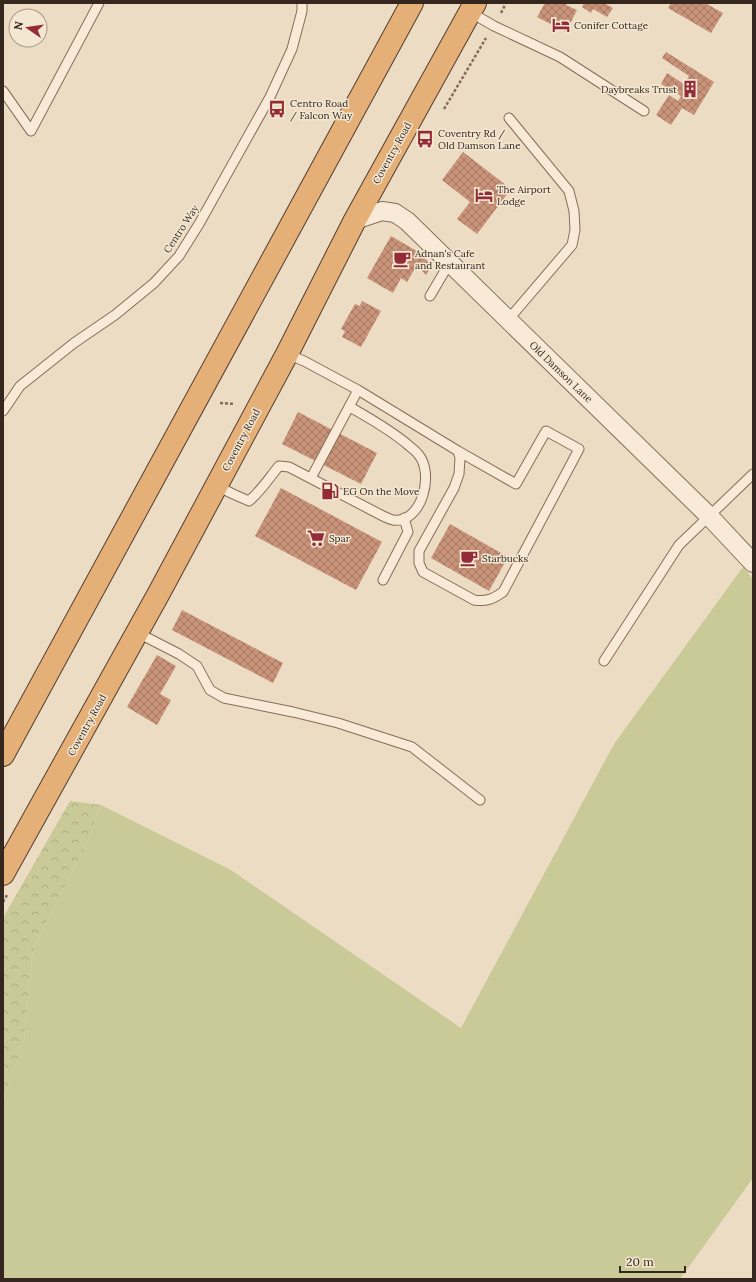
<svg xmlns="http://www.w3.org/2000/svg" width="756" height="1282" viewBox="0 0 756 1282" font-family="Lora,serif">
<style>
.grass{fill:#c9ca97}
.forest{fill:url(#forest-crowns)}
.building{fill:url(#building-cross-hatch)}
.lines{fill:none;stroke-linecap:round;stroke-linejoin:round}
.service-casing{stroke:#866d5a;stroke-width:11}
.minor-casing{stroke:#866d5a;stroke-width:20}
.trunk-casing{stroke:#543c2e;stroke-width:24}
.path{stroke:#866d5a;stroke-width:2.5;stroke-dasharray:3 2;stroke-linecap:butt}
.service{stroke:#f8ead6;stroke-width:9}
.minor{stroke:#f8ead6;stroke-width:18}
.trunk{stroke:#e4b078;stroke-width:22}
.labels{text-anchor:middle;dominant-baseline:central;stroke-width:3;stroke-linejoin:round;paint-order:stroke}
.poi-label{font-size:10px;fill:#36271e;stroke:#f4e7d2;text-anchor:start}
.street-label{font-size:10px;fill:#36271e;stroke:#f4e7d2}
</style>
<defs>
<pattern id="forest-crowns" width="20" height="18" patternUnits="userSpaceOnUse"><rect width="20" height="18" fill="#c9ca97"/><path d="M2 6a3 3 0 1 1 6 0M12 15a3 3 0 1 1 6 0" fill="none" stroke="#adae82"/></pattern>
<pattern id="building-cross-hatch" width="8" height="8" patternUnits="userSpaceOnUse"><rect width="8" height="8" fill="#c9937a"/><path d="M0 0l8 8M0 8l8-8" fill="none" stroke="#a47863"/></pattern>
</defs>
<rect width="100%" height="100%" fill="#ecdcc3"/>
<!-- grass -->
<path class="grass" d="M743,567L753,579V1178L680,1279H3V1102L24,1040L33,949L89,839L101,805L231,870L461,1028L614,744Z"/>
<!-- forest -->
<path class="forest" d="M70,801L101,805L89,839L33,949L24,1040L3,1102V918Z"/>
<!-- building -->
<path class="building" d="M545,3H567L566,5L577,10L566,32L537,17Z
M584,3H604L613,8L607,17L593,9L591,13L582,7Z
M671,3H705L723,13L711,33L668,8Z
M666,52L714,82L694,115L682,108L671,125L656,115L669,95L678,101L681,96L661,84L667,73L684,84L689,76L662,58Z
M463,152L511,189L477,234L457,219L470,202L442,180Z
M391,236L420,253L432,266L426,275L417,265L407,282L401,278L393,293L367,278Z
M362,301L381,311L361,347L342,337L345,331L341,329L355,304L360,306Z
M298,412L377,453L361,484L282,444Z
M281,488L382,542L356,590L255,536Z
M450,524L508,557L489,591L431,558Z
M182,610L283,663L273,683L172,630Z
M157,655L176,666L160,694L171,700L157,725L127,707Z"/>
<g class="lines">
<!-- service casing -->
<g class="service-casing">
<path id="service" d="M470,12L494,26L560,57L644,111
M3,91L31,131L99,3
M430,296L450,262
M508,320L572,245L575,230L574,211L569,191L509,118
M287,354L304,361L358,390L458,451
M3,411L20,386L74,343L115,315L154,283L179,256L199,224L270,97L292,49L302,11V3
M546,431L579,449L503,592C493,599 486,602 474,600L423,572L419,563V551L454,488L459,474L460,458L458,451L516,484Z
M311,478L358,390
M217,486L233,494L249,501C261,491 269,478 279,466L289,467L381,515C385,517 389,519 393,520C422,524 435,473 418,454C415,450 410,447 407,444C389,429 369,418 350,407
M383,580L408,532L404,518
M138,633L179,654L197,666L210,690L224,698L293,712L338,723L412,747L480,800
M604,661L679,545L753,474"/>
</g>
<!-- minor casing -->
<g class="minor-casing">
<path id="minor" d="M355,220L382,211L395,213L407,221L709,516L753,563"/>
</g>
<!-- trunk casing -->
<g class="trunk-casing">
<path id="trunk" d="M3,755L412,3
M3,874L159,593L287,354L355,220L475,3"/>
</g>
<!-- path -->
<path class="path" d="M501,13L506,3
M444,109L486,38
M220,403L235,404
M3,902L7,895"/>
<!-- service -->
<use href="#service" class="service"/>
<!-- minor -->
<use href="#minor" class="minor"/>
<!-- trunk -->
<use href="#trunk" class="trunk"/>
</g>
<!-- icons -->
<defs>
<g id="hotel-bare" transform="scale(1.38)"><path d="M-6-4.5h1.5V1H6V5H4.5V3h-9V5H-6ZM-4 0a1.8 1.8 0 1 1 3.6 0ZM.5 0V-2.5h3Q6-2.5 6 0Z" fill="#932c37" stroke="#f4e7d2" stroke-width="2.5" paint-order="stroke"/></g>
<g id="building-bare" transform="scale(1.38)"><path d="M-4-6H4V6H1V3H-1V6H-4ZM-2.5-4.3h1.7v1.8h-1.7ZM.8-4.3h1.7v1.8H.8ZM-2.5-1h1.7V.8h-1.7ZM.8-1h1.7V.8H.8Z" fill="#932c37" stroke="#f4e7d2" stroke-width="2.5" paint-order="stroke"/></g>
<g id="bus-bare" transform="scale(1.38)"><path d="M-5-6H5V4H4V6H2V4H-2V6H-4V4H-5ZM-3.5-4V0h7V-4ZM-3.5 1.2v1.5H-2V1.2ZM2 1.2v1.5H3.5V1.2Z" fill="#932c37" stroke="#f4e7d2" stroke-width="2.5" paint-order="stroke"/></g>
<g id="cafe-bare" transform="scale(1.38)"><path d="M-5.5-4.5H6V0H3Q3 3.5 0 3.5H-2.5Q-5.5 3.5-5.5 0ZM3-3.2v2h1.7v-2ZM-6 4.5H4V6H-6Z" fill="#932c37" stroke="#f4e7d2" stroke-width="2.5" paint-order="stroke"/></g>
<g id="fuel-bare" transform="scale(1.38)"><path d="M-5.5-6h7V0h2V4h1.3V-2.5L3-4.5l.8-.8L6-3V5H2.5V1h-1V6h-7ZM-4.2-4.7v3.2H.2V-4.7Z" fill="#932c37" stroke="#f4e7d2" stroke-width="2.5" paint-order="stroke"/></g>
<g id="supermarket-bare" transform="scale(1.38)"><path d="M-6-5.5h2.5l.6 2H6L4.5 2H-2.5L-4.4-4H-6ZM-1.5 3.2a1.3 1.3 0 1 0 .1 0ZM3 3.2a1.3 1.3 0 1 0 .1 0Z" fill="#932c37" stroke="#f4e7d2" stroke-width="2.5" paint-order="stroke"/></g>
</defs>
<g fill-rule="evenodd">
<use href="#hotel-bare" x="561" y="25"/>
<use href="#building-bare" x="690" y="89"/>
<use href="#bus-bare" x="277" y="109"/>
<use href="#bus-bare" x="425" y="139"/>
<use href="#hotel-bare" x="484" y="195"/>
<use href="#cafe-bare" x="402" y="259"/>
<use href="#fuel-bare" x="330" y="491"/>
<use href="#supermarket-bare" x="316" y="538"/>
<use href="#cafe-bare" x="469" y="558"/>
</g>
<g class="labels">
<!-- poi labels -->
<g class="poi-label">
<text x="574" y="25">Conifer Cottage</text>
<text x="677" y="89" text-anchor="end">Daybreaks Trust</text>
<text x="290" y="103">Centro Road<tspan x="290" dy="12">/ Falcon Way</tspan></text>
<text x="438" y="133">Coventry Rd /<tspan x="438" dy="12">Old Damson Lane</tspan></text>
<text x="497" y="189">The Airport<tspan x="497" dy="12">Lodge</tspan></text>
<text x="415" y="253">Adnan's Cafe<tspan x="415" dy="12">and Restaurant</tspan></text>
<text x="343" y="491">EG On the Move</text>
<text x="329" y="538">Spar</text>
<text x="482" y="558">Starbucks</text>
</g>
<!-- street labels -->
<g class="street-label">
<text transform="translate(392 153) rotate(-61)">Coventry Road</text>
<text transform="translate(181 229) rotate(-57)">Centro Way</text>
<text transform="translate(561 372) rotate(44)">Old Damson Lane</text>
<text transform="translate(241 440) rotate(-62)">Coventry Road</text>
<text transform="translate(87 725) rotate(-61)">Coventry Road</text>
</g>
</g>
<!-- border -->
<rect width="756" height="1282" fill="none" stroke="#36271e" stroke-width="8"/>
<!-- north arrow -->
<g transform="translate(28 28) rotate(283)"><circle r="19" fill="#f4e7d2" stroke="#a89a8a"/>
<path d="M0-3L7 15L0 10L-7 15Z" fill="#932c37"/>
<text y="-6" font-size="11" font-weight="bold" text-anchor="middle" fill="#36271e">N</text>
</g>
<!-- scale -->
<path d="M620 1266v6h65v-6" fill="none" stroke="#36271e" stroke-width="2"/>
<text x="626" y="1266" font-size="12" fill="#36271e" stroke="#f4e7d2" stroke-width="3" paint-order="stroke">20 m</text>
</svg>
